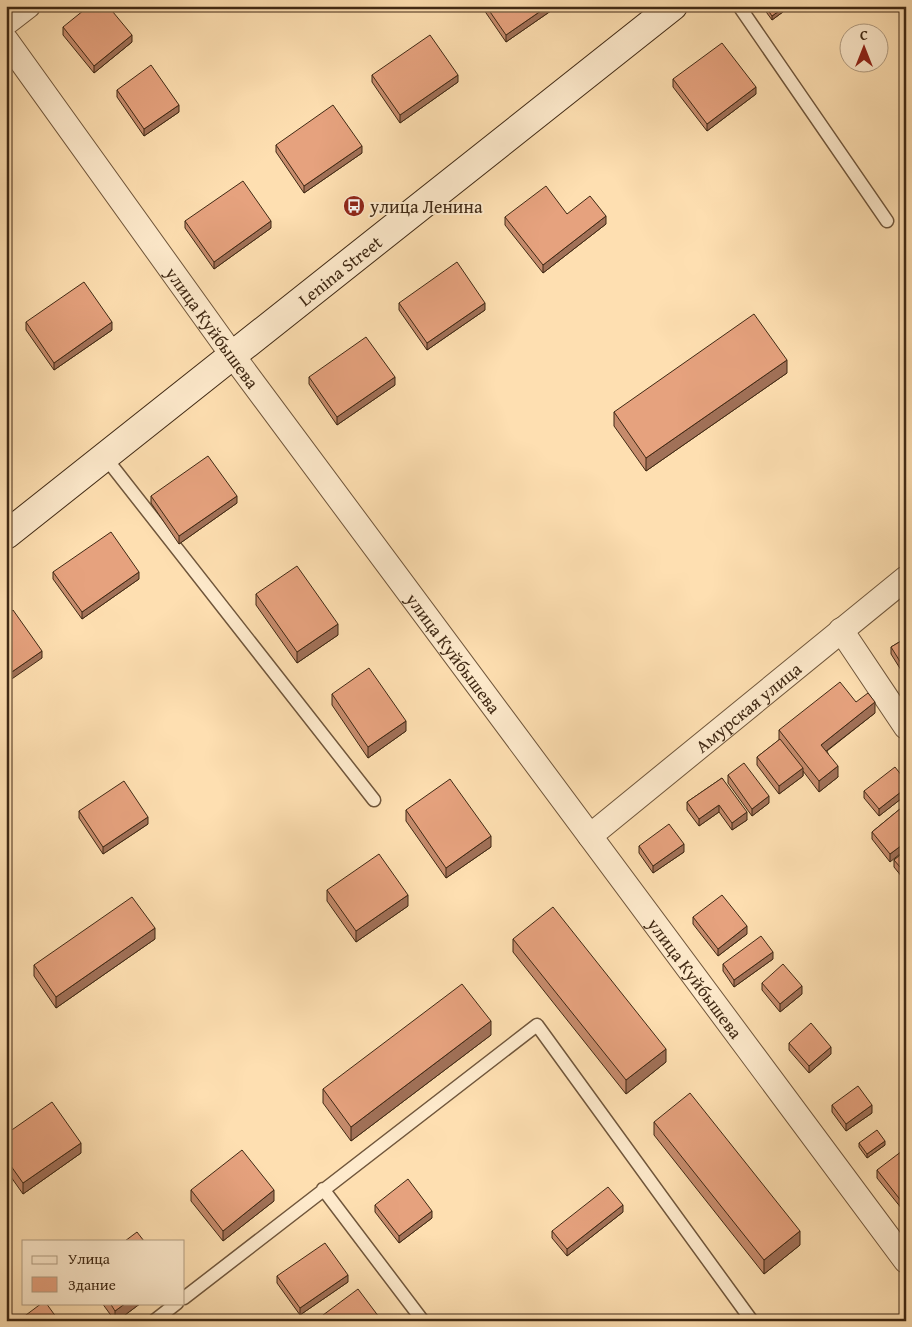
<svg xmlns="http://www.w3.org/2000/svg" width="912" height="1327" viewBox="0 0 912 1327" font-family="'Gentium Book Plus',serif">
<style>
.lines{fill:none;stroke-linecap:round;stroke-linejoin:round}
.lane-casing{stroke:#70563b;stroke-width:15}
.street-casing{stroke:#70563b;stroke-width:26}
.secondary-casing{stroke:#402914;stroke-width:30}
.lane{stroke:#feeacc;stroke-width:12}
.street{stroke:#feeacc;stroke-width:24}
.secondary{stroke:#feeacc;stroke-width:28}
.wall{fill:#c68b6c;stroke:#402914}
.shaded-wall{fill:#a17158;stroke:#402914}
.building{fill:#e6a27e;stroke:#402914}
.labels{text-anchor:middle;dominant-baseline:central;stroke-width:4;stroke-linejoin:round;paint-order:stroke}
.poi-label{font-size:18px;fill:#402914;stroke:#feeacc;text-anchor:start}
.street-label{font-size:18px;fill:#402914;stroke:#feeacc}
</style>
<rect width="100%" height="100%" fill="#fedfb1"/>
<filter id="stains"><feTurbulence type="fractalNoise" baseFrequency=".004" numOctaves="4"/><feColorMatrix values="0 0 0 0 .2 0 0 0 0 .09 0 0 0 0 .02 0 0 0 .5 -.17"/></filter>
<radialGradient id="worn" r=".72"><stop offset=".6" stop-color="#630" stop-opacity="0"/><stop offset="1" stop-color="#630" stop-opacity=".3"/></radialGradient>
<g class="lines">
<!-- lane casing -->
<g class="lane-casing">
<path id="lane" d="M739,6L887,221
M105,457L374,800
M323,1189L423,1321
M184,1298L537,1025L752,1321
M154,1321L177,1303"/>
</g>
<!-- street casing -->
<g class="street-casing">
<g id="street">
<path d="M6,23L28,6"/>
<path id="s1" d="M6,40L233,356L906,1261"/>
<path d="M841,630L906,727"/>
<path id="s2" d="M590,836L906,578"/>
</g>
</g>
<!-- secondary casing -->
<g class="secondary-casing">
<g id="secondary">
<path id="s3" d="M6,535L673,6"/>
</g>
</g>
<!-- lane -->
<use href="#lane" class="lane"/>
<!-- street -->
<use href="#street" class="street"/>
<!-- secondary -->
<use href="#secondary" class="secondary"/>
</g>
<!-- wall -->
<path class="wall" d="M484,6H558L506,42L484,10Z
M764,6H791L772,20L764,9Z
M63,27L132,42L94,73L63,35Z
M372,75L458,82L400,123L372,82Z
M673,79L756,94L707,131L673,87Z
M117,90L179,112L144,136L117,97Z
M276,145L362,153L304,193L276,152Z
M567,214L606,224L543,273L505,225V217Z
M185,221L271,228L214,269L185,228Z
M399,303L485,310L427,350L399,310Z
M26,322L112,330L54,370L26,330Z
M787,373L646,471L614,426V412Z
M309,377L395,385L337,425L309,384Z
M151,496L237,503L179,544L151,503Z
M53,572L139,579L82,619L53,579Z
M256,594L338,635L297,663L256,605Z
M906,638V678L891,654V647Z
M332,694L406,731L368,758L332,705Z
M856,702L875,713L827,751L838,777L819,792L803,771V776L779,794L757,765V757L779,740V730Z
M728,775L769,803L752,816L728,783Z
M722,778L747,820L732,830L719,812L699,826L687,810V802Z
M906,781V795L879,816L864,798V791Z
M906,804L890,862L872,839V832Z
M406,810L491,847L446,878L406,821Z
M79,811L148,824L103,854L79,818Z
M639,846L684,852L653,873L639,853Z
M906,850V882L894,867V860Z
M327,890L408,906L356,942L327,901Z
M693,917L747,934L718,956L693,924Z
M155,939L56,1008L34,976V965Z
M513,939L666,1062L626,1094L513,952Z
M773,959L734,987L723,971V964Z
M762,983L802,994L780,1012L762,990Z
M491,1035L351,1141L323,1103V1089Z
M789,1043L831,1054L809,1073L789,1050Z
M832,1105L872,1113L846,1131L832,1112Z
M654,1122L800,1245L764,1274L654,1135Z
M6,1134L81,1153L23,1194L6,1170Z
M859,1143L885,1145L867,1158L859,1147Z
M906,1156V1207L902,1209L877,1178V1170Z
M191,1190L274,1201L223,1241L191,1201Z
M375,1205L432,1218L399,1243L375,1212Z
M623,1212L567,1256L552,1238V1231Z
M277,1276L348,1282L300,1315L277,1283Z
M102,1303H141L117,1321H115Z"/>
<!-- shaded-wall -->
<path class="shaded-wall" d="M548,6H558L506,42V35Z
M786,6H791L772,20V16Z
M132,35V42L94,73V66Z
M458,75V82L400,123V115Z
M756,87V94L707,131V124Z
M179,105V112L144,136V129Z
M362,146V153L304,193V186Z
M11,212V223L6,226V216Z
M606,216V224L543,273V265Z
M271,221V228L214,269V262Z
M485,303V310L427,350V343Z
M112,322V330L54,370V363Z
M787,360V373L646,471V458Z
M395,377V385L337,425V417Z
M237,496V503L179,544V536Z
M139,572V579L82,619V612Z
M338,624V635L297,663V652Z
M42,651V658L6,683V676Z
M875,702V713L821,755V745Z
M406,721V731L368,758V747Z
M838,766V777L819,792V781Z
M803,768V776L779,794V786Z
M906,788V795L879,816V809Z
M769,796V803L752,816V809Z
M719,805V812L699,826V819Z
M747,812V820L732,830V823Z
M148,817V824L103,854V847Z
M491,836V847L446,878V868Z
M906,842V849L890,862V854Z
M684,844V852L653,873V866Z
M408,895V906L356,942V931Z
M747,926V934L718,956V949Z
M155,928V939L56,1008V997Z
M773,952V959L734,987V980Z
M802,986V994L780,1012V1004Z
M491,1021V1035L351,1141V1127Z
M831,1047V1054L809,1073V1066Z
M666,1049V1062L626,1094V1080Z
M872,1105V1113L846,1131V1124Z
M885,1141V1145L867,1158V1154Z
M81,1143V1153L23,1194V1183Z
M274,1190V1201L223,1241V1231Z
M906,1199V1207L902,1209V1202Z
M623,1205V1212L567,1256V1249Z
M432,1211V1218L399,1243V1236Z
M800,1231V1245L764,1274V1260Z
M348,1275V1282L300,1315V1308Z
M126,1303H141L117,1321H115V1311Z
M379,1317V1321H373Z"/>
<!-- building -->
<path class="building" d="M89,6H108L132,35L94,66L63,27Z
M486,6H548L506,35Z
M765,6H786L772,16Z
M430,35L458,75L400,115L372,75Z
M722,43L756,87L707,124L673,79Z
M151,65L179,105L144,129L117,90Z
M333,105L362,146L304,186L276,145Z
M243,181L271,221L214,262L185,221Z
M546,186L567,214L590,196L606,216L543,265L505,217Z
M6,206L11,212L6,216Z
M457,262L485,303L427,343L399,303Z
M84,282L112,322L54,363L26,322Z
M754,314L787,360L646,458L614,412Z
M366,337L395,377L337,417L309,377Z
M208,456L237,496L179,536L151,496Z
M111,532L139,572L82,612L53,572Z
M297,566L338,624L297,652L256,594Z
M13,610L42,651L6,676V615Z
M906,638V671L891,647Z
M369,668L406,721L368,747L332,694Z
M840,682L856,702L868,693L875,702L821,745L838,766L819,781L779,730Z
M780,739L803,768L779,786L757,757Z
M744,763L769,796L752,809L728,775Z
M895,767L906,781V788L879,809L864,791Z
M722,778L747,812L732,823L719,805L699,819L687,802Z
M450,779L491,836L446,868L406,810Z
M124,781L148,817L103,847L79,811Z
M906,804V842L890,854L872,832Z
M669,824L684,844L653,866L639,846Z
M906,850V874L894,860Z
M379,854L408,895L356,931L327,890Z
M722,895L747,926L718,949L693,917Z
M132,897L155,928L56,997L34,965Z
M553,907L666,1049L626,1080L513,939Z
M761,936L773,952L734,980L723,964Z
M783,964L802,986L780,1004L762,983Z
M462,984L491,1021L351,1127L323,1089Z
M811,1023L831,1047L809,1066L789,1043Z
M858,1086L872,1105L846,1124L832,1105Z
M690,1093L800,1231L764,1260L654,1122Z
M52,1102L81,1143L23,1183L6,1159V1134Z
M877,1130L885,1141L867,1154L859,1143Z
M242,1150L274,1190L223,1231L191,1190Z
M902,1151L906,1156V1199L902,1202L877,1170Z
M408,1179L432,1211L399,1236L375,1205Z
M608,1187L623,1205L567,1249L552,1231Z
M137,1232L144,1241H125Z
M325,1243L348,1275L300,1308L277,1276Z
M358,1289L379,1317L373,1321H315Z
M42,1303H46L59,1321H18Z
M110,1303H126L115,1311Z"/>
<!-- icons -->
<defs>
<g id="bus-disc" transform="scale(1.125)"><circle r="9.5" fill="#8f2418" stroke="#feeacc"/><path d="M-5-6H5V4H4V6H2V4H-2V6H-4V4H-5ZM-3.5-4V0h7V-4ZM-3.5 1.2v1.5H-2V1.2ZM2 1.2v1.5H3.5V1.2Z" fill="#fff"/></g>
</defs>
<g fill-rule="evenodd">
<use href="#bus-disc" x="354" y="206"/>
</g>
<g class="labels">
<!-- poi labels -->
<g class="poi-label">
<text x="370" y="206">улица Ленина</text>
</g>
<!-- street labels -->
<g class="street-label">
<text stroke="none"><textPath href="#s3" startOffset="426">Lenina Street</textPath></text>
<text stroke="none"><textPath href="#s1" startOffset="354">улица Куйбышева</textPath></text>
<text stroke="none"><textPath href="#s1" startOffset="759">улица Куйбышева</textPath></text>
<text stroke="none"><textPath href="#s2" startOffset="204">Амурская улица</textPath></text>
<text stroke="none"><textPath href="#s1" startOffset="1164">улица Куйбышева</textPath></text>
</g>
</g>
<!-- margin -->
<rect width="912" height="1327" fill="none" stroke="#fedfb1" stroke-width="25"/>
<rect x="8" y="8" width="897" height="1312" fill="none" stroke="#402914" stroke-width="2.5"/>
<rect x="12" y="12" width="887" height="1302" fill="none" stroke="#402914"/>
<!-- legend -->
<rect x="22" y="1240" width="162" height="65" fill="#feeacc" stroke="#b29d82"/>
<rect x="32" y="1256" width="25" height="8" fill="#feeacc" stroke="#b29d82"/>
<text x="68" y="1264" font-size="15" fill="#402914">Улица</text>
<rect x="32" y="1277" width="25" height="15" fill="#e6a27e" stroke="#b29d82"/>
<text x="68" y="1290" font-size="15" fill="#402914">Здание</text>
<!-- north arrow -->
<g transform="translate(864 48)"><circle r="24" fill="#feeacc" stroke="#b29d82"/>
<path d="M0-4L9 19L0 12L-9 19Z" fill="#8f2418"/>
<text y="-8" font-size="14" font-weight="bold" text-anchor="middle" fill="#402914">С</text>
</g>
<rect width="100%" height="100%" filter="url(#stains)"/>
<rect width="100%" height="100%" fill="url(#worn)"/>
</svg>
